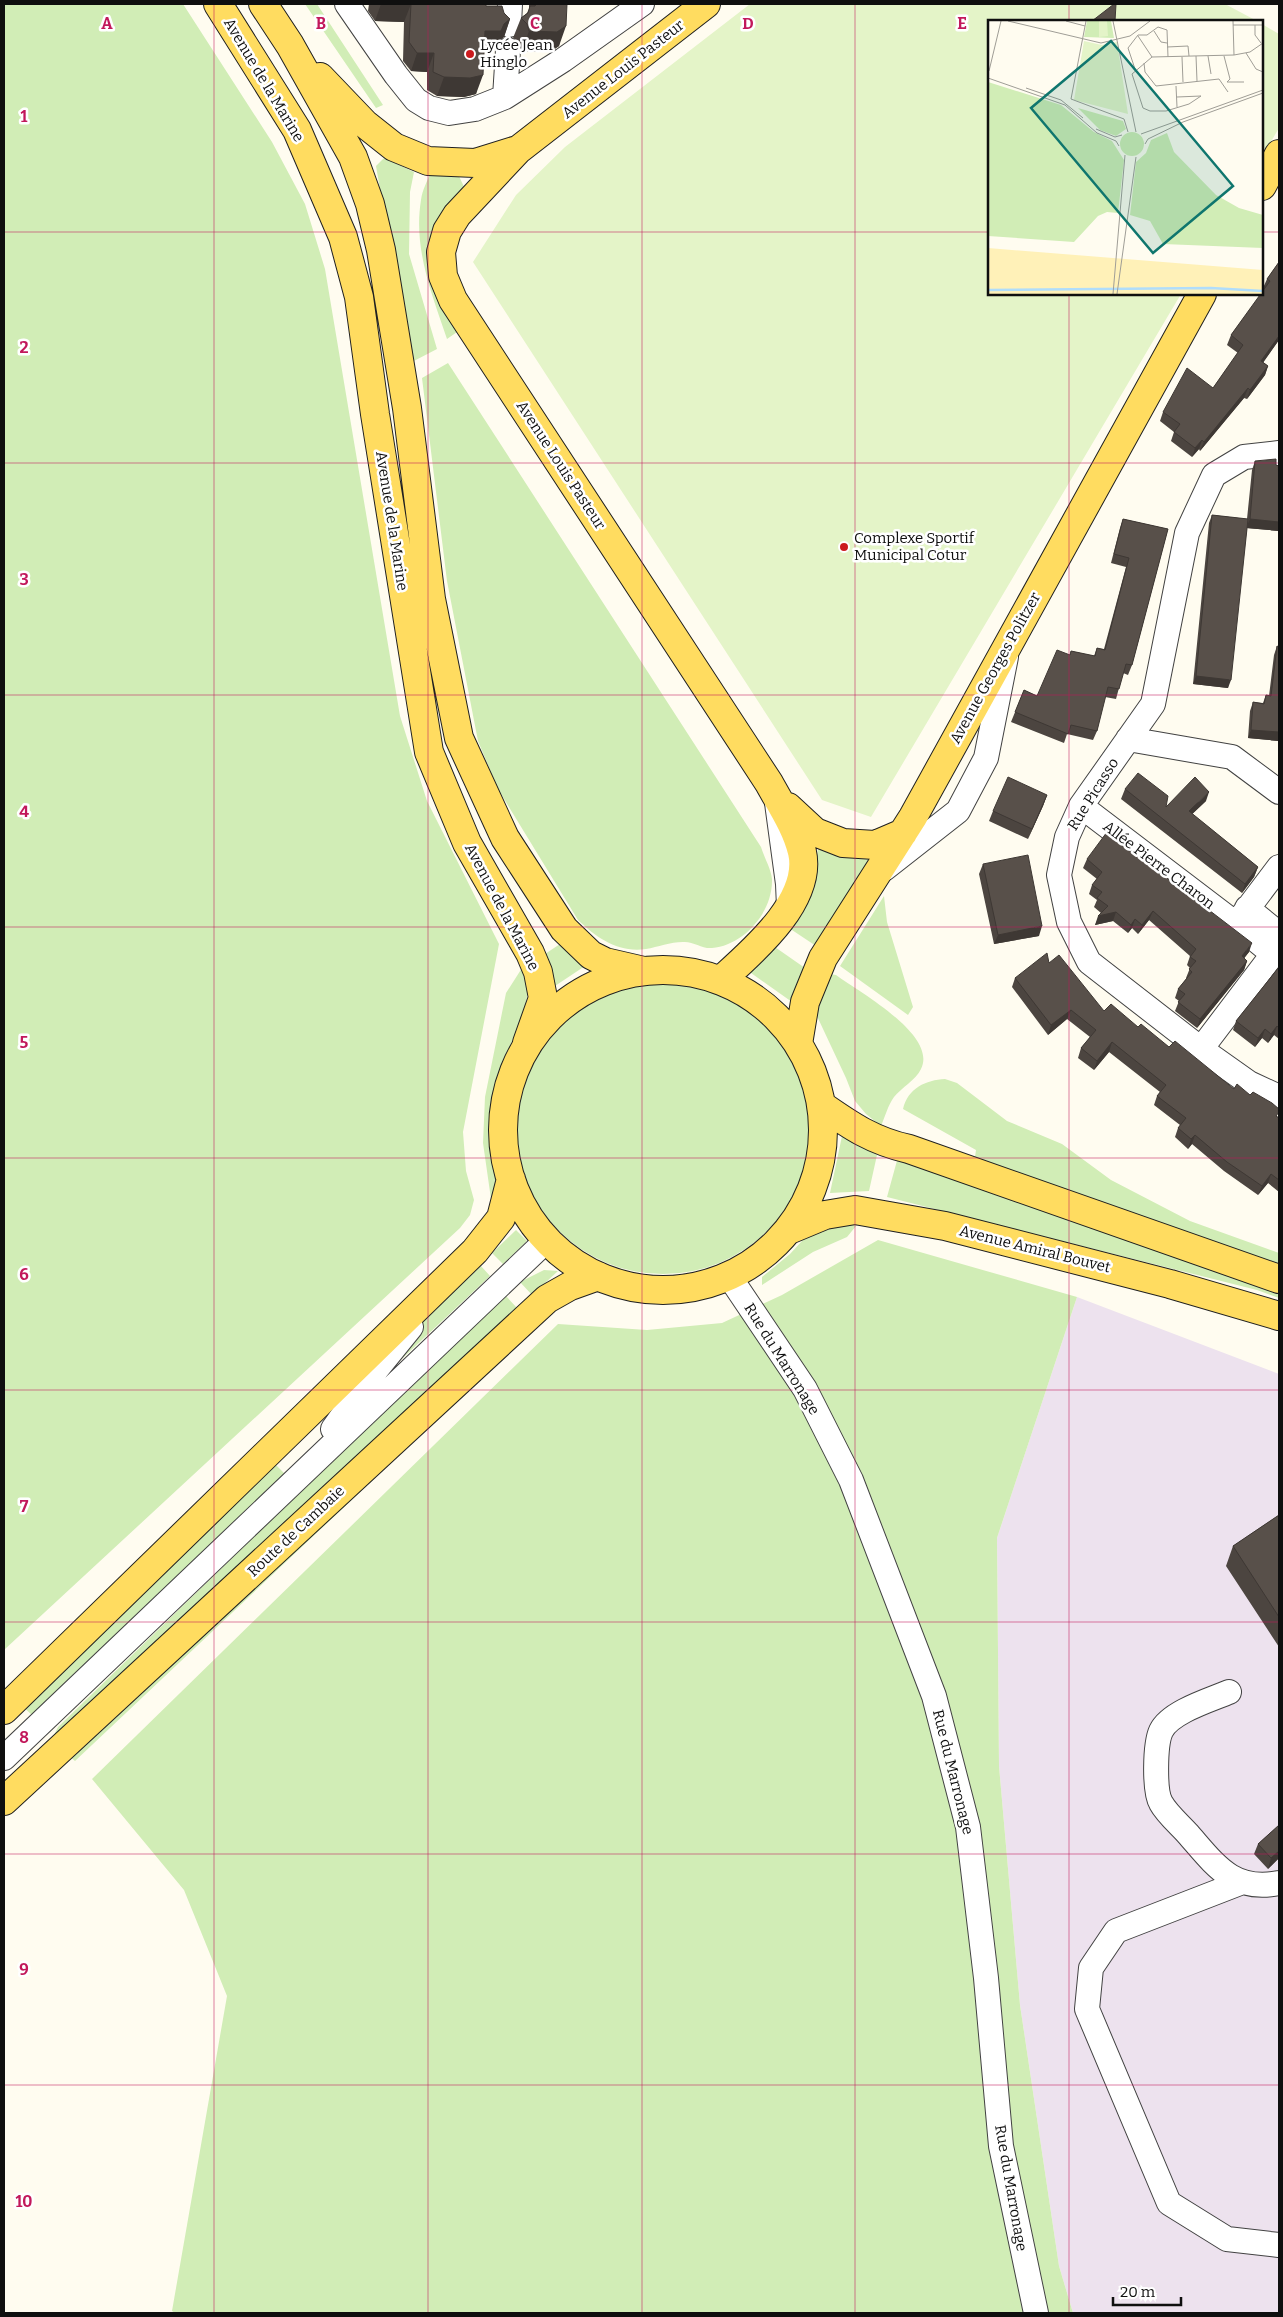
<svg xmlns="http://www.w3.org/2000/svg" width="1283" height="2317" viewBox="0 0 1283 2317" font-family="Bitter,serif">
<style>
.industrial{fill:#ede2ee}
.green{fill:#d1edb6}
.pitch{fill:#e4f4c8}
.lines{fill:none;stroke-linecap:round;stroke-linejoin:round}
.minor-casing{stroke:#424242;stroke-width:26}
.major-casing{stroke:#202020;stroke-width:30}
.minor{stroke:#fff;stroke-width:24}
.major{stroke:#ffdc60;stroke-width:28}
.wall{fill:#4c4540}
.shaded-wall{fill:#3e3834}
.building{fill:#58504a;stroke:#3e3834}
.grid{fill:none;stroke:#c2185b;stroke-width:1;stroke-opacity:0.55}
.poi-dot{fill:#cb1a1e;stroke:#fff;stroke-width:2}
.labels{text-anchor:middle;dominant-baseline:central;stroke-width:5;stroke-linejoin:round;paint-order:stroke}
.poi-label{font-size:15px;fill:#0f0f0f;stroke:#fff;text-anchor:start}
.street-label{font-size:15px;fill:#0f0f0f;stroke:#fff}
.inset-river{fill:none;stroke:#b0ddfb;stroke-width:2.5}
.inset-road{fill:none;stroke:#9f9d96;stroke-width:1}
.view{fill:#0f766e;fill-opacity:0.15;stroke:#0f766e;stroke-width:2.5}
.inset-edge{fill:none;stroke:#0f0f0f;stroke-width:2.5}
.grid-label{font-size:16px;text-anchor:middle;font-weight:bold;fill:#c2185b;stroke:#fff;stroke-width:5;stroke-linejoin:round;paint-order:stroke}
</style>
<rect width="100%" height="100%" fill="#fffcf0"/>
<!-- industrial -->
<path class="industrial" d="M1077,1297L1279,1374V2313H1073L1059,2266L1020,2005L999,1766L997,1538Z"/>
<!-- green -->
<path class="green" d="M4,4H183L272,142L305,204L325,269L400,716L427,801L499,944L463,1132L466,1171L474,1200L470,1215L460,1228L4,1650Z
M305,4H317L383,105L376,108Z
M384,158L414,172L410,192L409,254L437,349L410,363L376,166Z
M431,171L457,172L465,189L447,211L460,330L447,339C432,294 413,249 421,200C422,190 428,180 431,171Z
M448,363L761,847C764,857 771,869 772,879C773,912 744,945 712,948C702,949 693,941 683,942C670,942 658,947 646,949C618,953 597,938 578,920L498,789L478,741L447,581L422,378Z
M822,844L868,857L874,865L819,948L786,926L812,883L818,849Z
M884,896L887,922L913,1007L908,1015L840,966Z
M563,942L585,966L555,986L542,956Z
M772,945L805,968L792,1002L744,968Z
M522,968L528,992L522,1021L506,1054L491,1099L490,1144L498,1181L489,1213L491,1199L483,1143L485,1097L506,993Z
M829,974L836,975C859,992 938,1035 921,1069C916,1080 901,1088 894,1097C888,1105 885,1117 881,1126L866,1114L855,1101L846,1078L816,1014L819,995Z
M516 1127a147 147 0 1 1 294 0a147 147 0 1 1-294 0Z
M945,1079L957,1083L1007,1121L1062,1144L1111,1180L1190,1221L1279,1253V1266L975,1157L976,1150L903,1109C908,1088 926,1080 945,1079Z
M842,1136L877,1155L869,1191L830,1193Z
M898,1157L1279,1286V1298L1257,1290L887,1197Z
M861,1220L847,1237L813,1252L762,1285V1277L790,1254L814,1228Z
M516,1230L527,1241L503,1264L492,1253Z
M878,1240L1077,1297L997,1538L999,1766L1020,2005L1059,2266L1073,2313H175L172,2311L227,1996L184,1890L92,1779L558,1324L647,1330L722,1323L782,1295Z
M481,1266L490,1276L375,1384L372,1381L429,1315Z
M544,1270L558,1271L532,1295L520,1282Z
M506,1296L517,1308L313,1503L63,1733L54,1735L58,1727L301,1491Z
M536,1326L75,1761L69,1756Z
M275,1464L285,1474L32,1715L21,1705Z"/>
<!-- pitch -->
<path class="pitch" d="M750,4H1225L1257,21H989V294H1181L871,817L822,800L473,262L516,195L565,147Z
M1262,24L1279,34V128L1262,157Z"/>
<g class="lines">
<!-- minor casing -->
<g class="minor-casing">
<path id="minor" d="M347,4L396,75L416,100L429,108L449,113L475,109L505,97L508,50
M509,25L510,4
M505,97L563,60L642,4
M1279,453L1244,457L1214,475L1187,533L1153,704L1081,806L1067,837L1059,875L1069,922L1089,962L1201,1049L1249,1083L1279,1097
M1128,739L1232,757L1279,792
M777,803L788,884L789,907
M1081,806L1236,924
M1279,867L1236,924L1273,954L1279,946
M884,869L958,811L986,758L1006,657
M1247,908L1279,934
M1201,1049L1273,954
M729,1276L805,1389L851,1480L934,1696L968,1827L986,1978L1001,2146L1036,2313
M333,1429L368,1380L411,1327
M1229,1692C1210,1700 1170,1712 1161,1731C1155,1744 1154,1791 1161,1803C1167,1814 1180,1825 1188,1834C1216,1866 1233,1892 1279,1883
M4,1758L547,1240
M1240,1883L1116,1931L1091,1968L1087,2009L1169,2203L1227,2239L1279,2245"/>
</g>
<!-- major casing -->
<g class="major-casing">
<path id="major" d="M218,4L297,130L343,237L359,297L375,414L429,752L467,843L530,953L538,972L543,998L527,1043
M263,4L290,45L353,157L370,204L381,250L407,408L431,599L459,738L505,838L564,929L591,955L605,962L644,971
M706,4L518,150L457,215L447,231L441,252L443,276L453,300L769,783C781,805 796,827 802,852C813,901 752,952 721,980
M320,77L365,124L394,147L428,161L475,163L517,150
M1262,186L1279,154
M788,807L815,832L843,843L875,845L903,833
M503 1130a160 160 0 1 1 320 0a160 160 0 1 1-320 0Z
M798,1044L805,1002L823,958L913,817L1202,294
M821,1105C851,1126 873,1141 909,1149L1279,1279
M789,1230L825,1215L855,1210L945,1226L1170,1284L1279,1316
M4,1710L475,1251L501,1218L511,1179
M4,1801L547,1299L570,1286L598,1276"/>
</g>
<!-- minor -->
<use href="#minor" class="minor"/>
<!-- major -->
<use href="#major" class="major"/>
</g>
<!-- wall -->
<path class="wall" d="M369,4H486V6L504,13L510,19L504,37L497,42L494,50L484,49L476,94L464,97L437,96L427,90V72L411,71L403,61L404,22L375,21L368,11Z
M529,4H567L559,46L550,52L522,51L520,43L513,38L521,18L527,13L529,9Z
M1279,262V340L1263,362L1268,366L1265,375L1247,399L1244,398L1200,451L1199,449L1192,457L1171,441L1174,432L1160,421L1163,412L1213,388L1238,353L1227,345L1231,335L1265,289L1263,288L1267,279Z
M1255,461L1279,466V531L1247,528L1228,688L1193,684L1209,523L1212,515L1247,519L1252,470Z
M1123,519L1168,529L1132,665L1128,675L1123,673L1116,699L1105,697L1097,731L1093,740L1067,734L1064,743L1011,722L1024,690L1037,696L1070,655L1071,651L1094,656L1097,648L1104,649L1126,567L1111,563L1120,528Z
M1277,646L1279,741L1248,738L1250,711L1253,702L1263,703L1266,695L1269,696L1274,655Z
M1125,789L1166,807L1206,801L1192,814L1258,867L1254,877L1242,893L1121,799Z
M1047,795L1043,806L1028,839L989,821L993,811Z
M1087,859L1249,952L1244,958L1247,961L1244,970L1197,1028L1175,1011L1179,1001L1175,998L1178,989L1186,979V978L1190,968L1187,965L1190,956L1149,920L1138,934L1132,928L1128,933L1113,921L1095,925L1101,913L1094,907L1097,900L1089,894L1092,885L1097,879L1083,868Z
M983,864L1039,936L994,944L979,874Z
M1049,963L1104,1011L1138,1027L1234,1089L1250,1095L1279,1118V1192L1268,1183L1258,1195L1224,1171L1192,1144L1188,1149L1175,1137L1178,1128L1180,1125L1154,1105L1157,1096L1160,1092L1109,1052L1094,1070L1078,1058L1081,1048L1090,1037L1067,1019L1048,1035L1012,987L1015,978Z
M1279,967V1039L1274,1035L1268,1043L1262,1038L1255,1047L1233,1030L1236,1021Z
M1279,1515V1647L1226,1566L1233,1546Z
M1279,1825V1858L1268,1869L1254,1854L1258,1844Z"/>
<!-- shaded-wall -->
<path class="shaded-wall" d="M381,4H411L404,22L375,21Z
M510,19L504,37L497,42L494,50L478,49L485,31L504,24Z
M566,26L559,46L550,52L522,51L529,31Z
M417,53H434L427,72L411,71Z
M483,75L476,94L464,97L437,96L444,77Z
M1279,336V340L1258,370L1261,361Z
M1268,366L1265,375L1247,399L1250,390Z
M1248,388L1244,398L1200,451L1204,442Z
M1202,440L1199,449L1192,457L1195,448Z
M1250,519L1279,522V531L1246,528Z
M1196,676L1231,680L1228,688L1193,684Z
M1251,730L1279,732V741L1248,738Z
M1209,792L1206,801L1185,821L1189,811Z
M1047,795L1043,806L1028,839L1032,829Z
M1258,867L1254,877L1242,893L1245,884Z
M1153,911L1149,920L1138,934L1142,925Z
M1116,912L1113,921L1095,925L1098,916Z
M1135,919L1132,928L1128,933L1131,925Z
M1042,926L1039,936L994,944L998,935Z
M1252,943L1249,952L1239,965L1242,956Z
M1247,961L1244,970L1197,1028L1200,1019Z
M1071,1010L1067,1019L1048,1035L1051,1025Z
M1277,1026L1274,1035L1268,1043L1271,1034Z
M1265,1029L1262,1038L1255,1047L1258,1038Z
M1112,1042L1109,1052L1094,1070L1097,1061Z
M1195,1135L1192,1144L1188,1149L1191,1139Z
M1271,1174L1268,1183L1258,1195L1262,1186Z
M1279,1851V1858L1268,1869L1271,1858Z"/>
<!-- building -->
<path class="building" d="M411,4H486V6H502L504,13L510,19L504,24L501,31H485L483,75L470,78L444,77L433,72L434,53H417L409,42Z
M536,4H567L566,26L557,32L529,31L527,24L521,18L528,13L530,6H535Z
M1114,4H1116L1115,21H1092Z
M1279,262V336L1261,361L1268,366L1250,390L1248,388L1204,442L1202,440L1195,448L1174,432L1180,424L1163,412L1187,368L1213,388L1243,345L1231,335L1270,281L1267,279Z
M1276,459V465L1279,466V522L1250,519L1255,461Z
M1212,515L1248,519L1231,680L1196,676Z
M1123,519L1168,529L1132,665L1126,664L1119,689L1108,687L1097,731L1071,725L1068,734L1015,712L1024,690L1037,696L1057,650L1070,655L1071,651L1095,656L1097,648L1105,650L1129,558L1114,554Z
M1277,646L1279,647V732L1251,730L1253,702L1264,704L1266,695L1271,696Z
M1138,773L1168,796L1166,807L1195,777L1209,792L1189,811L1258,867L1245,884L1125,789Z
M1008,777L1047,795L1032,829L993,811Z
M1107,832L1252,943L1242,956L1247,961L1200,1019L1178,1002L1185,994L1178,989L1192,972L1189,969L1196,961L1190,957L1196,949L1153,911L1142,925L1135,919L1131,925L1116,912L1098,916L1108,906L1097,898L1102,892L1092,885L1102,872L1087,859Z
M1028,855L1042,926L998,935L983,864Z
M1047,953L1049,963L1059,955L1104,1011L1111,1004L1138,1027L1141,1024L1169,1047L1175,1041L1234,1089L1237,1084L1250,1095L1253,1092L1272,1103L1279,1109V1112L1276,1116L1279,1118V1180L1271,1174L1262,1186L1227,1162L1195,1135L1191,1139L1178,1128L1186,1118L1157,1096L1166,1085L1112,1042L1097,1061L1081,1048L1096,1030L1071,1010L1051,1025L1015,978Z
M1279,967V1028L1277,1026L1271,1034L1265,1029L1258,1038L1236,1021Z
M1279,1515V1617L1233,1546Z
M1279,1825V1851L1271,1858L1258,1844Z"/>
<!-- grid -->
<path class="grid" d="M214,4V2313M428,4V2313M642,4V2313M855,4V2313M1069,4V21M4,232H989M1262,232H1279M1069,294V2313M4,463H1279M4,695H1279M4,927H1279M4,1158H1279M4,1390H1279M4,1622H1279M4,1854H1279M4,2085H1279"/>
<!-- markers -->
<g class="poi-dot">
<circle cx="470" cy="54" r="5"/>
<circle cx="844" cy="547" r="5"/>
</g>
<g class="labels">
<!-- poi labels -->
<g class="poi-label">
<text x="480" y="45">Lycée Jean<tspan x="480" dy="17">Hinglo</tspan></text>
<text x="854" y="538">Complexe Sportif<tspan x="854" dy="17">Municipal Cotur</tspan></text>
</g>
<!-- street labels -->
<g class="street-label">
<text transform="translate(623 69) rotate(-38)">Avenue Louis Pasteur</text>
<text transform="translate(264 80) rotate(59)">Avenue de la Marine</text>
<text transform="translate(561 465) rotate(57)">Avenue Louis Pasteur</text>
<text transform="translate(392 521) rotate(81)">Avenue de la Marine</text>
<text transform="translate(995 668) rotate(-61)">Avenue Georges Politzer</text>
<text transform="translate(1093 794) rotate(-58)">Rue Picasso</text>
<text transform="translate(1159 865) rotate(37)">Allée Pierre Charon</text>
<text transform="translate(502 907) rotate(62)">Avenue de la Marine</text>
<text transform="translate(1035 1249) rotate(14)">Avenue Amiral Bouvet</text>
<text transform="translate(782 1359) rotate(58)">Rue du Marronage</text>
<text transform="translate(296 1531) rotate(-43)">Route de Cambaie</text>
<text transform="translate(953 1772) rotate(76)">Rue du Marronage</text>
<text transform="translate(1011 2188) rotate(80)">Rue du Marronage</text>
</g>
</g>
<!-- overview -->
<g transform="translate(988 20)">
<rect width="275" height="275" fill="#fffcf0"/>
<path d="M99,1H123L126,18L96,17ZM0,62L73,85L106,112L124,121L136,140L130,193L119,192L110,196L86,222L0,216ZM90,88L135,101L138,109L128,116L112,110ZM132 124a12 12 0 1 1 24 0a12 12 0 1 1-24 0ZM179,113L186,132L228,175L251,188L275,195V228L175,224L162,201L142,195L148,142L158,133L163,120Z" fill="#d1edb6"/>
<path d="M0,228L275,250V274H0Z" fill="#fff1b8"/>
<path d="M111,1H119L120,16L111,17ZM96,21L114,25L129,22L140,94L86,80Z" fill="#e4f4c8"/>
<path class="inset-river" d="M0,270L223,268L275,271"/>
<path class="inset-road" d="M20,1L113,23L142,16L162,1M78,1L97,6M98,1L83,79L136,99L140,112M125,1L148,112M245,1L246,35M245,5H275M267,5V15L273,23M166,11L173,22L179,23M150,16L164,37M179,27L200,26L201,36M258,33L268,49L275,52M208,36L209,61M220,36L223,54M236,36L242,59L239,62M164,37L144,54L155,88L162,91H178L201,84L213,76L189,77M164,37L246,35L262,32L275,23M194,37L195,62M156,43L157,52L168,66L231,59L240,72M147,49L140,28L150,15H159L170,7L179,10L180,37M1,51L13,1M0,58L77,85L109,113L128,121L131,126M239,62H256M188,66L189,87M38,68L73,80L95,98M108,109L127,117L134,115M153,114L275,70M157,124L160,119L195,102L275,73M125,274L137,135M129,274L148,137"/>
<path class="view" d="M123,21L245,166L165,233L43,88Z"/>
<rect width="275" height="275" class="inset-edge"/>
</g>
<g class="grid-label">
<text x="107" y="29">A</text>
<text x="321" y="29">B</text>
<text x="535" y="29">C</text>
<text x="748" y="29">D</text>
<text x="962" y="29">E</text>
<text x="24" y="122">1</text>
<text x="24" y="353">2</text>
<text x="24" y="585">3</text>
<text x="24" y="817">4</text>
<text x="24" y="1048">5</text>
<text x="24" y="1280">6</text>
<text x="24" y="1512">7</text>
<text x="24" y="1743">8</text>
<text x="24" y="1975">9</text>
<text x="24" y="2207">10</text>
</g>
<!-- border -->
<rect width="1283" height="2317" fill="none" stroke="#0f0f0f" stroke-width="10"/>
<!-- scale -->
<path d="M1113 2297v8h68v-8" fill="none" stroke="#0f0f0f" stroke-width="2.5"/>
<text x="1120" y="2297" font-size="15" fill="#0f0f0f" stroke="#ffffff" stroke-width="4" paint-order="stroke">20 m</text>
</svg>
